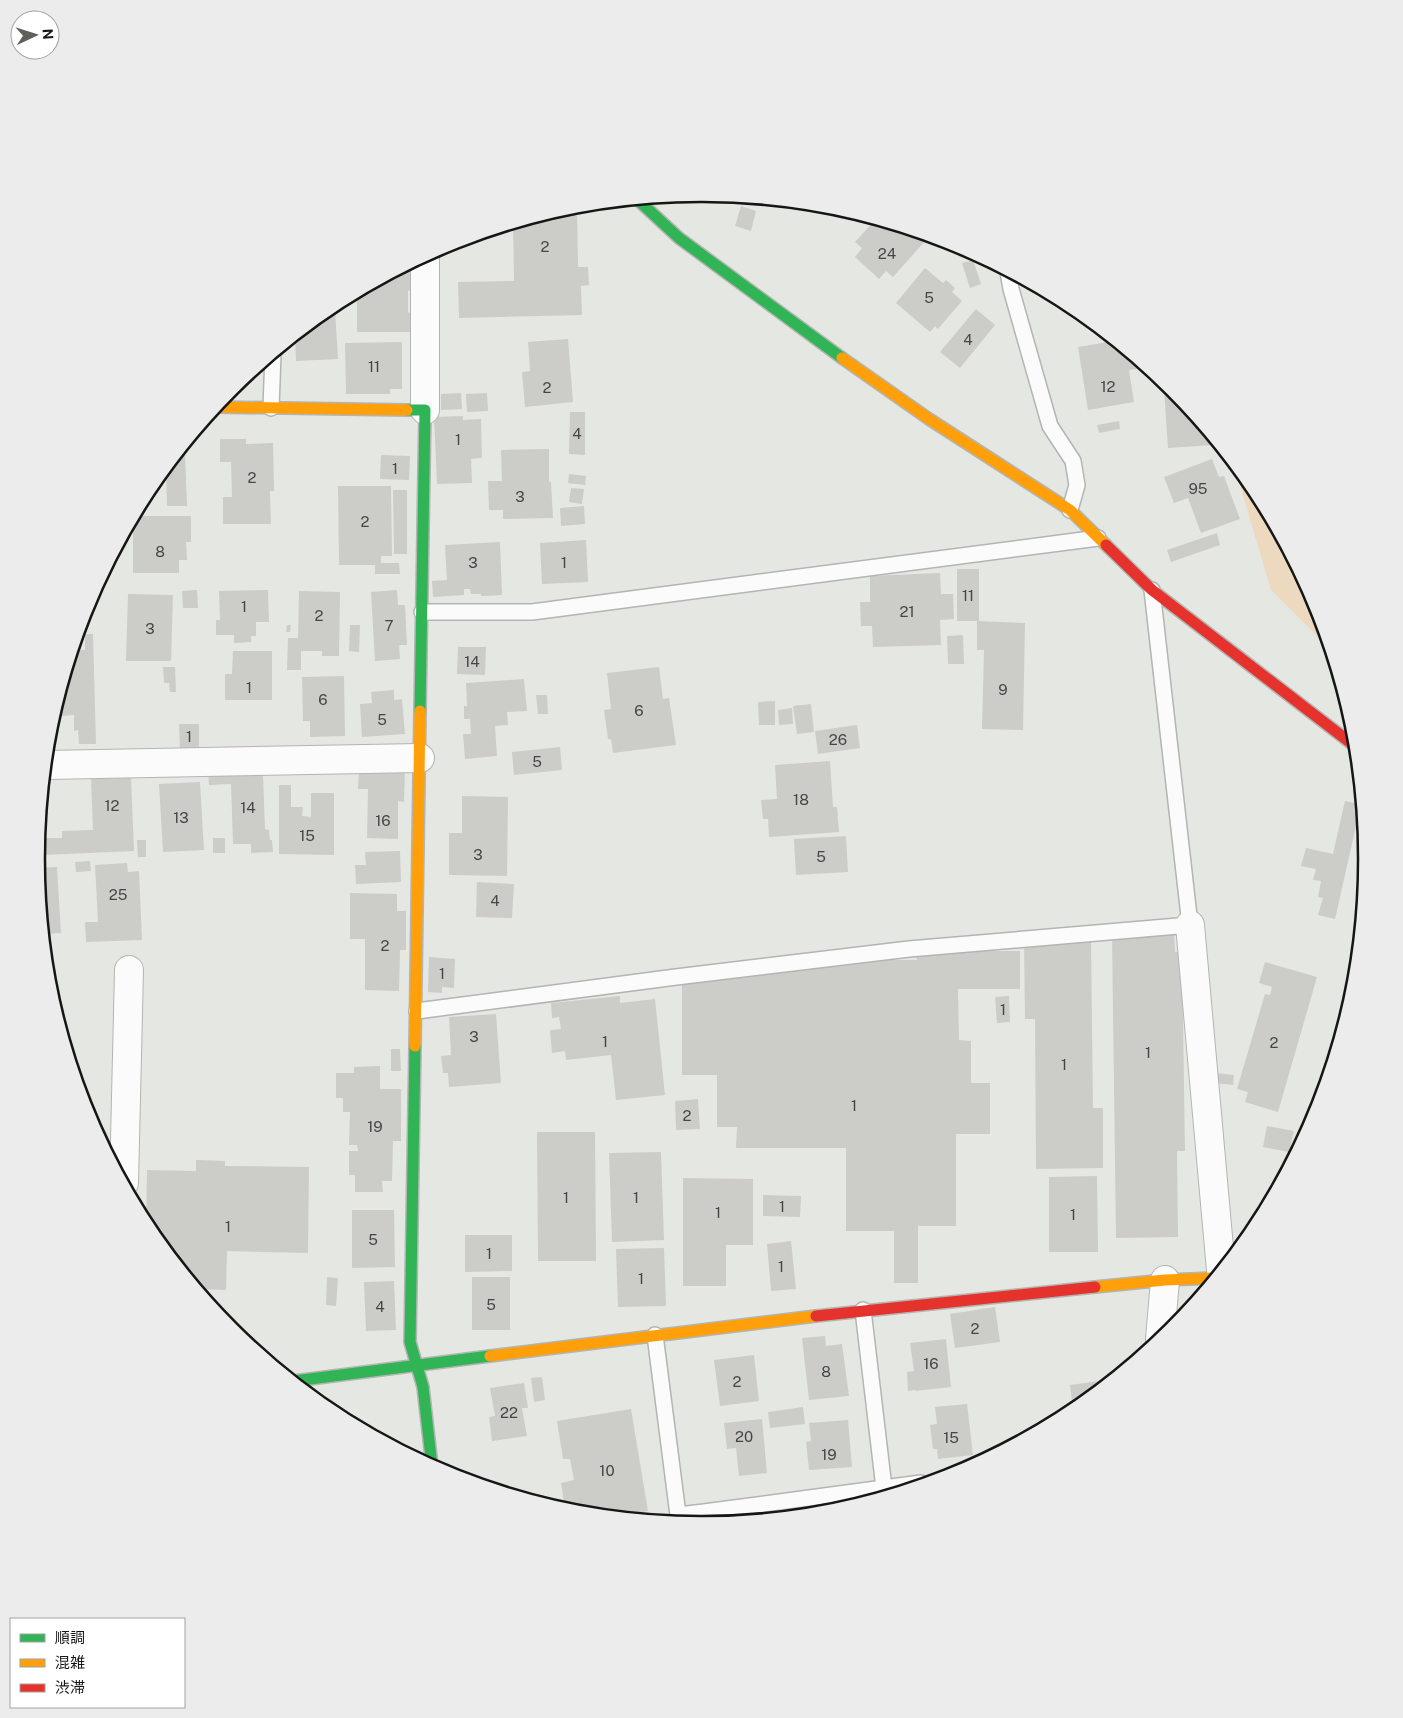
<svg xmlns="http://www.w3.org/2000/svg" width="1403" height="1718" viewBox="0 0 1403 1718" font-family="'Public Sans','Noto Sans JP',sans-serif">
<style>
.green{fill:#edd9c0}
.building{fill:#cccdc9}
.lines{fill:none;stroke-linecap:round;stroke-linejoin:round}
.lane-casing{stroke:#b3b5b2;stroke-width:18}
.street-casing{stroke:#b3b5b2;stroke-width:30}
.fast-casing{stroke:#b3b5b2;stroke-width:14}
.slow-casing{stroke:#b3b5b2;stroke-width:14}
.jam-casing{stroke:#b3b5b2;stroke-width:14}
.lane{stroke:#fbfbfb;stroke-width:15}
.street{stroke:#fbfbfb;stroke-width:28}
.fast{stroke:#30b455;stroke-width:11}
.slow{stroke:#ff9f0a;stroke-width:11}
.jam{stroke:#e5322d;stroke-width:11}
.labels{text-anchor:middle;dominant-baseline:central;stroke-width:5;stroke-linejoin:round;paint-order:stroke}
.number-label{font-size:15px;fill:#454643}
.rim{fill:none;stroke:#151714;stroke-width:2.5}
</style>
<rect width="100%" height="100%" fill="#e5e7e3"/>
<!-- green -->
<path class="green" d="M1234,465L1255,490L1316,605L1330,649L1271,590Z"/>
<!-- building -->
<path class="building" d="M572,206H577L578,267H588L589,285L581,286L582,315L459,318L458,282L514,281L513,224Z
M741,206L756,211L751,231L735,226Z
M875,220L921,234L927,239L893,277L886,271L879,279L855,257L862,248L855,242Z
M973,260L981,284L970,288L962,263Z
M410,264V290L408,291V312L410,313V332H357V292Z
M925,268L943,283L946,280L955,288L952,292L962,301L938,329L935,326L930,332L896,303Z
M328,309H335L338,359L296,361L295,336Z
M976,309L995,325L960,368L940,352Z
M1101,330L1103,332L1109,337L1103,339Z
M568,339L573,402L525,407L522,372L530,371L528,342Z
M1114,341L1137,360L1138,369L1129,370L1134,402L1088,410L1078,347Z
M402,342V389H390V394H346L345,343Z
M1164,389H1172L1214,440V445L1168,448Z
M461,393L462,409L441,410V394Z
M487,393L488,411L467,412L466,394Z
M570,412H585V455L569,454Z
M463,416V420L481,419L482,458L471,459L472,483L437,484L434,417Z
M1119,421L1120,429L1099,433L1097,425Z
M220,439H246V444L273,443L274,491H270L271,524H223V497H232L231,462H220Z
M549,449V482H551L553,518L503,519V510H489L488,481H502L501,450Z
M177,454H185L187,506H167L166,468Z
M381,455L410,456L409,480L380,479Z
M1212,459L1219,477L1224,476L1240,519L1201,533L1188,498L1174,503L1164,477Z
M569,474L586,476L585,485L568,483Z
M338,486H391L392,556H381V563H399L400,574H375V565H339Z
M571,488L584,489L582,504L569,502Z
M393,490H407V554H394Z
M584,506L585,524L561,526L560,508Z
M134,516H191V542H186L187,560H179V573H133V519Z
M1217,533L1220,545L1171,562L1167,550Z
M586,540L588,582L542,584L540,543Z
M500,542L502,595L481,596V594H471L470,589H464V595L433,597L432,581L447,580L445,545Z
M957,569H979V621H957Z
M940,573L941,594H953L954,619L940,620L941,645L873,647L872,626H861L860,602H870V576Z
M197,590L198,608H183L182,591Z
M268,590L269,622H256V636H251V642L234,643V635H216V620H220L219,591Z
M397,590L398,605H405L407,645H399L400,659L375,661L371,592Z
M299,591L340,592L339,656H322V651H301V670H287L288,638H298Z
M128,594L173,595L171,661H126Z
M977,621L1025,623L1023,730L982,729L984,650H977Z
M287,625H291L290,632H286Z
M350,625H360L359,652L349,651Z
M85,634H93L96,744H79L78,730L74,731V715L61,716L60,692L73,650H85Z
M963,635L964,664H948L947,636Z
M458,647H486L485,675L457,674Z
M233,651H272V700H225V674H232Z
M163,667H175L176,692H170L169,683H164Z
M659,667L663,699L669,698L676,745L613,753L611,739H608L604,710L611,709L607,673Z
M344,676L345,736L310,737V721H303L302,677Z
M524,679L527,711L507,712L508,725L495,726L497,756L465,759L463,734H471L470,719H464V706H467L466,683Z
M394,690V700L402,699L405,734L362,737L360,704L372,703L371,692Z
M536,695H547L548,714H538Z
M775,701V725H759L758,702Z
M811,704L814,732L797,734L793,706Z
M792,708L793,724L779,725L778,710Z
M179,724H199V748L180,749Z
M857,725L860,748L818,754L815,731Z
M560,747L562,770L514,775L512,752Z
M830,761L833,807H837L839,832L769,837L768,819H763L761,800L777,799L775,765Z
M230,771V776L263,775L265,829L269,830L270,840H272L273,852L251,853V844H233L231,784L209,785L208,772Z
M359,771L405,772L404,802L398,801V839L367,838L368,789H358Z
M131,778L134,851L43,855L42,838H62V831L93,830L91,779Z
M200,782L204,850L163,852L159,784Z
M279,785H291V807H303L302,816L311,817V793H334V855L279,854Z
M462,796L508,797L507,876L449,875V833H462Z
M1345,801L1361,804L1335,919L1318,915L1323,898L1318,897L1321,881L1313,880L1316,869L1301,866L1306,848L1333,854Z
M846,836L848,872L796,875L794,839Z
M213,838H225V853H213Z
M137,840H146V857H138Z
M400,851L401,882L356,884L355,865H366L365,852Z
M90,861L91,871L76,872L75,862Z
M127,863L128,872L139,871L142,940L86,942L85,922H98L95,865Z
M57,867L61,933L44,934L37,868Z
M477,882L514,884L512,918L476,917Z
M350,893L397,894V911H406V950H400L399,991L365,990V939H350Z
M1112,934H1174L1175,952H1182L1185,1151H1177L1178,1237L1116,1238Z
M1024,941H1091L1093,1108H1103V1168L1036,1169L1035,1019H1025Z
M917,951H1020V989H958L959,1040L971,1041V1083H990V1134H956V1226H918V1283H894V1231H846V1148H736L737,1127H717V1075H682V983L884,960H917Z
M429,957L455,959L454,988L442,987V993L428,992Z
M1265,962L1317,977L1278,1112L1245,1102L1248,1092L1237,1089L1265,994L1270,995L1272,987L1259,983Z
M620,996V1003L655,999L665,1095L616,1100L611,1055L566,1060L565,1051L552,1053L550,1030L561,1029L559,1017L552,1018L551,1003Z
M1009,996L1010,1022L997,1023L995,997Z
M496,1014L501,1083L449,1087L448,1073H443L441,1056L451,1055L449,1017Z
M391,1049H400L401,1071H391Z
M380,1066V1089H401V1141H393L392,1181H382L383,1192H355V1175H349V1151H358L357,1145H349L350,1112H343V1098H336V1073H354V1067Z
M1215,1073L1234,1075L1233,1085L1214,1083Z
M698,1099L700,1129L676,1130L675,1101Z
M1267,1126L1294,1131L1289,1152L1263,1147Z
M537,1132H595L596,1261H538Z
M661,1152L664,1240L612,1242L609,1153Z
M196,1160L225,1161V1166L309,1167L308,1253L227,1251L226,1290L198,1289L146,1224L147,1170L196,1171Z
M1097,1176L1098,1252H1049V1177Z
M683,1178L753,1179V1245H726V1286H683Z
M763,1195L801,1196L800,1217L763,1216Z
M352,1210H394L395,1267L352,1268Z
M465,1235H512V1271L465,1272Z
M791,1241L796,1289L771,1291L767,1244Z
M664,1248L666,1306L618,1307L616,1249Z
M327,1277L338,1278L336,1306L326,1305Z
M472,1277H510V1330H472Z
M394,1281L396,1330L366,1331L364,1282Z
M995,1307L1000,1342L955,1348L950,1314Z
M825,1336L826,1346L842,1344L849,1396L809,1400L802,1338Z
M946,1339L951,1387L915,1391V1390L908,1391L907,1372L914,1371L910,1343Z
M754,1355L759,1401L720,1406L714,1360Z
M542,1377L545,1400L534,1402L531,1378Z
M1107,1380L1108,1382L1073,1410L1070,1385Z
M524,1383L528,1408H522L527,1436L492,1441L489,1417L495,1416L490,1388Z
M967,1404L973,1455L938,1459L937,1449H933L930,1425L937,1424L935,1407Z
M803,1407L805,1424L770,1428L768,1412Z
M631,1409L648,1511L619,1516L565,1509L561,1483L574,1480L570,1459H563L557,1421Z
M762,1419L767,1473L739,1476L736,1448L727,1449L724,1423Z
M848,1420L852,1467L809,1470L806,1442L811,1441L809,1423Z"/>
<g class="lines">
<!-- lane casing -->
<g class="lane-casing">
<path id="lane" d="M1008,272L1011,289L1050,426L1073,461L1077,485L1070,510
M271,408L273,354
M422,612H532L1098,538
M417,1011L676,977L909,949L1190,925L1152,590
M863,1310L884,1488
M655,1335L678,1515L704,1512
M705,1524L704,1512L921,1483"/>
</g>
<!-- street casing -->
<g class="street-casing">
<path id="street" d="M425,410V256
M46,765L420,758
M1190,925L1221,1270
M124,1183L129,970
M1160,1339L1165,1280"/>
</g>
<!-- fast casing -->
<g class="fast-casing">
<path id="fast" d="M638,200L679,238L842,358
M407,410H425L420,711
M415,1046L410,1342L423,1387L432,1466
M294,1381L490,1356"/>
</g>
<!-- slow casing -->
<g class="slow-casing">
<path id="slow" d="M842,358L929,419L1070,510L1106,545
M216,407L407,410
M415,1046L420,711
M1095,1287L1165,1280L1214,1278
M490,1356L816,1316"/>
</g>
<!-- jam casing -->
<g class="jam-casing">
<path id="jam" d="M1106,545L1152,590L1356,747
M816,1316L1095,1287"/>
</g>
<!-- lane -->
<use href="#lane" class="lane"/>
<!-- street -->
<use href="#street" class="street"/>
<!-- fast -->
<use href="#fast" class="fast"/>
<!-- slow -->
<use href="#slow" class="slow"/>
<!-- jam -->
<use href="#jam" class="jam"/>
</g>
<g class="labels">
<!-- number labels -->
<g class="number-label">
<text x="545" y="246">2</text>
<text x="887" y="253">24</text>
<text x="929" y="297">5</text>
<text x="968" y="339">4</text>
<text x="374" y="366">11</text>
<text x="1108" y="386">12</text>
<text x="547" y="387">2</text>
<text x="577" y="433">4</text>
<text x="458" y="439">1</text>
<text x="395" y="468">1</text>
<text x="252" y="477">2</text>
<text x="1198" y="488">95</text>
<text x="520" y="496">3</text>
<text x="365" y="521">2</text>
<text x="160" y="551">8</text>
<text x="473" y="562">3</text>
<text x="564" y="562">1</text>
<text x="968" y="595">11</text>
<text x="244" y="606">1</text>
<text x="907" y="611">21</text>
<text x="319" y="615">2</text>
<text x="389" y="625">7</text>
<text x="150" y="628">3</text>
<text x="472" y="661">14</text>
<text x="249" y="687">1</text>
<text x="1003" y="689">9</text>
<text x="323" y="699">6</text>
<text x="639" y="710">6</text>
<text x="382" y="719">5</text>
<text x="189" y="736">1</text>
<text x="838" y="739">26</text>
<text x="537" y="761">5</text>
<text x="801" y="799">18</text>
<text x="112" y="805">12</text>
<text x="248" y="807">14</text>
<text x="181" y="817">13</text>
<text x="383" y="820">16</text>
<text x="307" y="835">15</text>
<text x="478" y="854">3</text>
<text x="821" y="856">5</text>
<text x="118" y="894">25</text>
<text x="495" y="900">4</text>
<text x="385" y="945">2</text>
<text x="442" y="973">1</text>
<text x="1003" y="1009">1</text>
<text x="474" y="1036">3</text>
<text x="605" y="1041">1</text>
<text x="1274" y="1042">2</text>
<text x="1148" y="1052">1</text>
<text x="1064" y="1064">1</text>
<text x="854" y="1105">1</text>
<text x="687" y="1115">2</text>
<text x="375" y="1126">19</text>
<text x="566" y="1197">1</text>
<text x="636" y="1197">1</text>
<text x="782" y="1206">1</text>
<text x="718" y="1212">1</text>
<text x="1073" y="1214">1</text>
<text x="228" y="1226">1</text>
<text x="373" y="1239">5</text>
<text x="489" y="1253">1</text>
<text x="781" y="1266">1</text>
<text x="641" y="1278">1</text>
<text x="491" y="1304">5</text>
<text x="380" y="1306">4</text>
<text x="975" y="1328">2</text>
<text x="931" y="1363">16</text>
<text x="826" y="1371">8</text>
<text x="737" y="1381">2</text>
<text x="509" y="1412">22</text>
<text x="744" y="1436">20</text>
<text x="951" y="1437">15</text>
<text x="829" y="1454">19</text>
<text x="607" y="1470">10</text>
</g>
</g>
<!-- crop -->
<path d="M0 0H1403V1718H0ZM701 202H702A656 656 0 0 1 1358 858V860A656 656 0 0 1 702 1516H701A656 656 0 0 1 45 860V858A656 656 0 0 1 701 202Z" fill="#ececec" fill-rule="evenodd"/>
<path class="rim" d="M701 202H702A656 656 0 0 1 1358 858V860A656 656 0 0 1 702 1516H701A656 656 0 0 1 45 860V858A656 656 0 0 1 701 202Z"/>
<!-- legend -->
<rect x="10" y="1618" width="175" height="90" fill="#ffffff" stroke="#a1a2a1"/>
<rect x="20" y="1634" width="25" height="8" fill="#30b455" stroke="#a1a2a1"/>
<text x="55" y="1643" font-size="15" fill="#151714">順調</text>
<rect x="20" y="1659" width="25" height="8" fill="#ff9f0a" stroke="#a1a2a1"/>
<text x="55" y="1668" font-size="15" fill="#151714">混雑</text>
<rect x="20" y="1684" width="25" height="8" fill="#e5322d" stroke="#a1a2a1"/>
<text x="55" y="1693" font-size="15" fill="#151714">渋滞</text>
<!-- north arrow -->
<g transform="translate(35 35) rotate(86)"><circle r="24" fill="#ffffff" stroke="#a1a2a1"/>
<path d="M0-4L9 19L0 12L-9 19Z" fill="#5e605c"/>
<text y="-8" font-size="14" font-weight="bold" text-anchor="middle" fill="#151714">N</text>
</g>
</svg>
